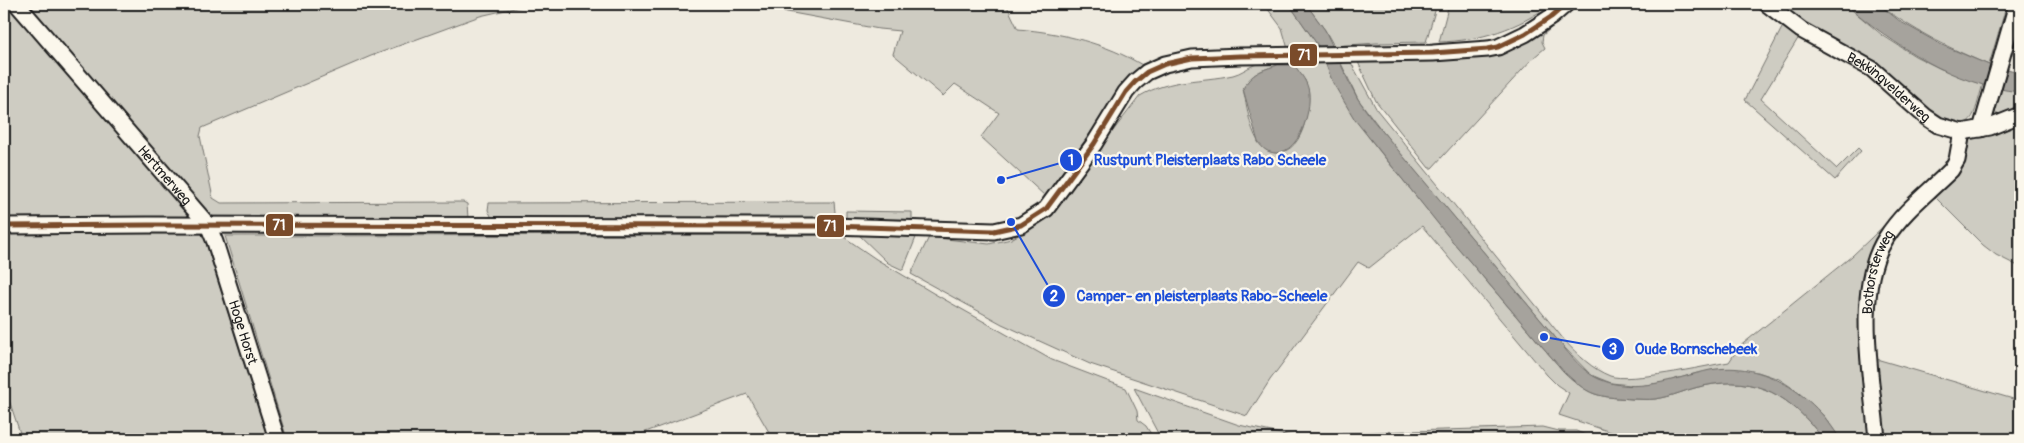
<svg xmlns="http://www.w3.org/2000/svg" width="2024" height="443" viewBox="0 0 2024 443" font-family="Pangolin,sans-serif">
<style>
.green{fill:#ceccc2;stroke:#75746f;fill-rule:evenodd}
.water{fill:#a6a39d;stroke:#6f6d69}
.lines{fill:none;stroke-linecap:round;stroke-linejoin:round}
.minor-casing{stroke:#1c1c1c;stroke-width:19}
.minor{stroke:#fbf7ec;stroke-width:15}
.bus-1-casing{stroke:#fbf7ec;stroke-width:9}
.bus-1{stroke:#7a4b2a;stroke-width:5}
.labels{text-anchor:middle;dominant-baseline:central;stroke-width:4.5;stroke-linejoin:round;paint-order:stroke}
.street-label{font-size:14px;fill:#1c1c1c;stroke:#fbf7ec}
.leader{fill:none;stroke:#1d4ed8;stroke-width:2}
.callout-dot{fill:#1d4ed8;stroke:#fbf7ec;stroke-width:2}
.mark-label{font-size:15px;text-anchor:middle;font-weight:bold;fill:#fff}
.callout-label{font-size:15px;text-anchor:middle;font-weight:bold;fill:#1d4ed8;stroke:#fbf7ec;stroke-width:4.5;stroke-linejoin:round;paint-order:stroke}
.line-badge{stroke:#fbf7ec;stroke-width:2}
.badge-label{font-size:14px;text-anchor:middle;font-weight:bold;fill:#fff}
</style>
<rect width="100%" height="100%" fill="#eeeadf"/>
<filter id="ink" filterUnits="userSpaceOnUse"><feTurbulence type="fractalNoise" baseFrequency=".02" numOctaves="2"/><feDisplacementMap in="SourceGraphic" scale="10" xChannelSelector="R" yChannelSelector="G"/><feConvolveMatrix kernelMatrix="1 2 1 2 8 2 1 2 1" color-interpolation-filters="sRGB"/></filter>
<g filter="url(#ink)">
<!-- green -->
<path class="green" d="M4,4H6L195,219H4Z
M22,4H532L480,16L371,56L202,128L200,136L213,198L221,203L463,202L467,204L468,218L212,219Z
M744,4H1006L1018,29C1063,33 1105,43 1144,66L1129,79L1045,196L981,137L999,113L955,84L943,96L893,54L900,31L879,29Z
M1264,4H1289L1319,47L1288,49L1282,28Z
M1306,4H1437L1426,42L1376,43L1334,46L1325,30Z
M1449,4H1551C1519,28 1480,41 1439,42Z
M1572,4H1579L1543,35L1542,42L1545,48L1533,58L1432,168H1429L1376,101L1357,60L1476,55Z
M1775,4H1845L1882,35L1915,56L1941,69L1983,84C1973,116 1975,136 1936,115Z
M1878,4H2007L1989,65C1949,48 1912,30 1878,4Z
M1783,26L1799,37L1761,99L1837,169L1858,148L1861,151L1835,180L1745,100Z
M1324,59C1344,111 1377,148 1412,191C1461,253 1513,312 1564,372C1573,380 1583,390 1595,394C1607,398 1620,398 1632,399C1640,399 1648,400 1655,399C1672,397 1687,389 1703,386C1757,374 1792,397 1823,439H1713L1706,437L1705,439H1632L1559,415L1569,393L1557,385L1547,375L1422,226L1369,268L1358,262L1270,380L1247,416L1090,364L1002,324L911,274L929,237L989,244L1011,239L1031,228L1054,207L1140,96C1171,78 1200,82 1233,75C1241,73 1247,68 1254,65C1275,58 1302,60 1324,59ZM1278,65L1305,80C1311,101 1307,152 1276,153C1270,153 1261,147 1258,141C1249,127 1247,105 1243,89C1251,73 1262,70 1278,65Z
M1339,59H1349L1377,110L1565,341C1578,355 1592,369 1610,376C1629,383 1705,366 1729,362L1739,347L1852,256L1890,220C1841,277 1862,371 1870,439H1840L1824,416L1794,389L1779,379L1758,372L1697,373L1666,382L1641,386L1611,383L1591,375L1560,343L1389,140L1358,99Z
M1999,88L2020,92V111C2011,113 2000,120 1994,111Z
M2020,120V267L1996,255L1983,245L1934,196L1966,141Z
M834,202L835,212L832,218H492L488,210L489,203Z
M846,211L912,212V221L849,219L846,217Z
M202,230L268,439H22L4,385V231Z
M855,231L917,235L903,270L888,263Z
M838,233L876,259L933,293L1052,360L1126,388L1137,411L1138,420L1146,426L1154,439H773L747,394L627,439H287L225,236L821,235Z
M1873,358L2020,401V439H1882Z
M1134,388L1239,425L1304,439L1344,433L1543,427L1559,431H1576L1595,439H1161Z"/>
<!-- water -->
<path class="water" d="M1289,4H1306L1325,30L1349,82L1358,99L1372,119L1560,343C1571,356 1583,372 1599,379C1636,395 1674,378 1710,370C1764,360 1814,395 1840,439H1823C1792,397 1757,374 1703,386C1687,389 1672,397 1655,399C1648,400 1640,399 1632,399C1620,398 1607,398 1595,394C1583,390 1573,380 1564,372L1447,235L1355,120L1333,83L1319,47Z
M1845,4H1878L1901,22L1942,45L1989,65L2020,72V92C1952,85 1896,46 1845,4Z
M1278,65H1294C1301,74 1308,82 1309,93C1311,112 1300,151 1277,153C1268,153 1263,149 1258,142L1243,89C1251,73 1262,70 1278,65Z"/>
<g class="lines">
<!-- minor casing -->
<g class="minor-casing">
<g id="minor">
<path id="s1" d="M17,4L208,225L215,242L277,439"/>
<path id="s2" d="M1767,4L1801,30L1872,69L1926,117L1938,125L1962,132L1990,127L2020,115"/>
<path d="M1981,129L2017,4"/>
<path d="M4,226L148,225L831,226L994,231L1021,225L1046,209L1094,144L1126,92L1135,82L1147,72L1165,64L1192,58L1240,56L1433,53L1488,49L1498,47L1525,34L1551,17L1566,4"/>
<path id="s3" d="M1877,439C1872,381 1853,289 1886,238C1903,211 1929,192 1951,170L1957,160L1962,132"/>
</g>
</g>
<!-- minor -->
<use href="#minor" class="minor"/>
<!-- bus-1 casing -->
<g class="bus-1-casing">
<path id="bus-1" d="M4,226L148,225L831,226L994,231L1021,225L1046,209L1094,144L1126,92L1135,82L1147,72L1165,64L1192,58L1240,56L1433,53L1488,49L1498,47L1525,34L1551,17L1566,4"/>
</g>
<!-- bus-1 -->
<use href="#bus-1" class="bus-1"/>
</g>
</g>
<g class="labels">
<!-- street labels -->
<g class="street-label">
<text stroke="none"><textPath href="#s2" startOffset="148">Bekkingvelderweg</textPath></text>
<text stroke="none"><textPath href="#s1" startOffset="226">Hertmerweg</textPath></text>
<text stroke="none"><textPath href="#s3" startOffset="169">Bothorsterweg</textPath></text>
<text stroke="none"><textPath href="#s1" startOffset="405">Hoge Horst</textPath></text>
</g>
</g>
<!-- callouts -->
<path class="leader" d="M1001 180L1071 160M1011 222L1054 296M1544 337L1613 349"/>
<g class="callout-dot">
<circle cx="1001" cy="180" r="5"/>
<circle cx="1011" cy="222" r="5"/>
<circle cx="1544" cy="337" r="5"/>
<circle cx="1071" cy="160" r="12"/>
<circle cx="1054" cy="296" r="12"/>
<circle cx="1613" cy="349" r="12"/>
</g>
<g class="mark-label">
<text x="1071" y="165">1</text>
<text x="1054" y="301">2</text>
<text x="1613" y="354">3</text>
</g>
<g class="callout-label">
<text x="1210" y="165">Rustpunt Pleisterplaats Rabo Scheele</text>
<text x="1202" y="301">Camper- en pleisterplaats Rabo-Scheele</text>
<text x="1696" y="354">Oude Bornschebeek</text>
</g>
<g class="line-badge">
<rect x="1289" y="43" width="29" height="24" rx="5" fill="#7a4b2a"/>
<rect x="265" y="213" width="29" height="24" rx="5" fill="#7a4b2a"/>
<rect x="816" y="214" width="29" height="24" rx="5" fill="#7a4b2a"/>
</g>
<g class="badge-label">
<text x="1304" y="60">71</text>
<text x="279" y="230">71</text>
<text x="830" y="231">71</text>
</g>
<!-- margin -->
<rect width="2024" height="443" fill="none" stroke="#fbf7ec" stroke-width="20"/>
<rect x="10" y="10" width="2004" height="423" fill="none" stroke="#1c1c1c" stroke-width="2" filter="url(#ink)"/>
</svg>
